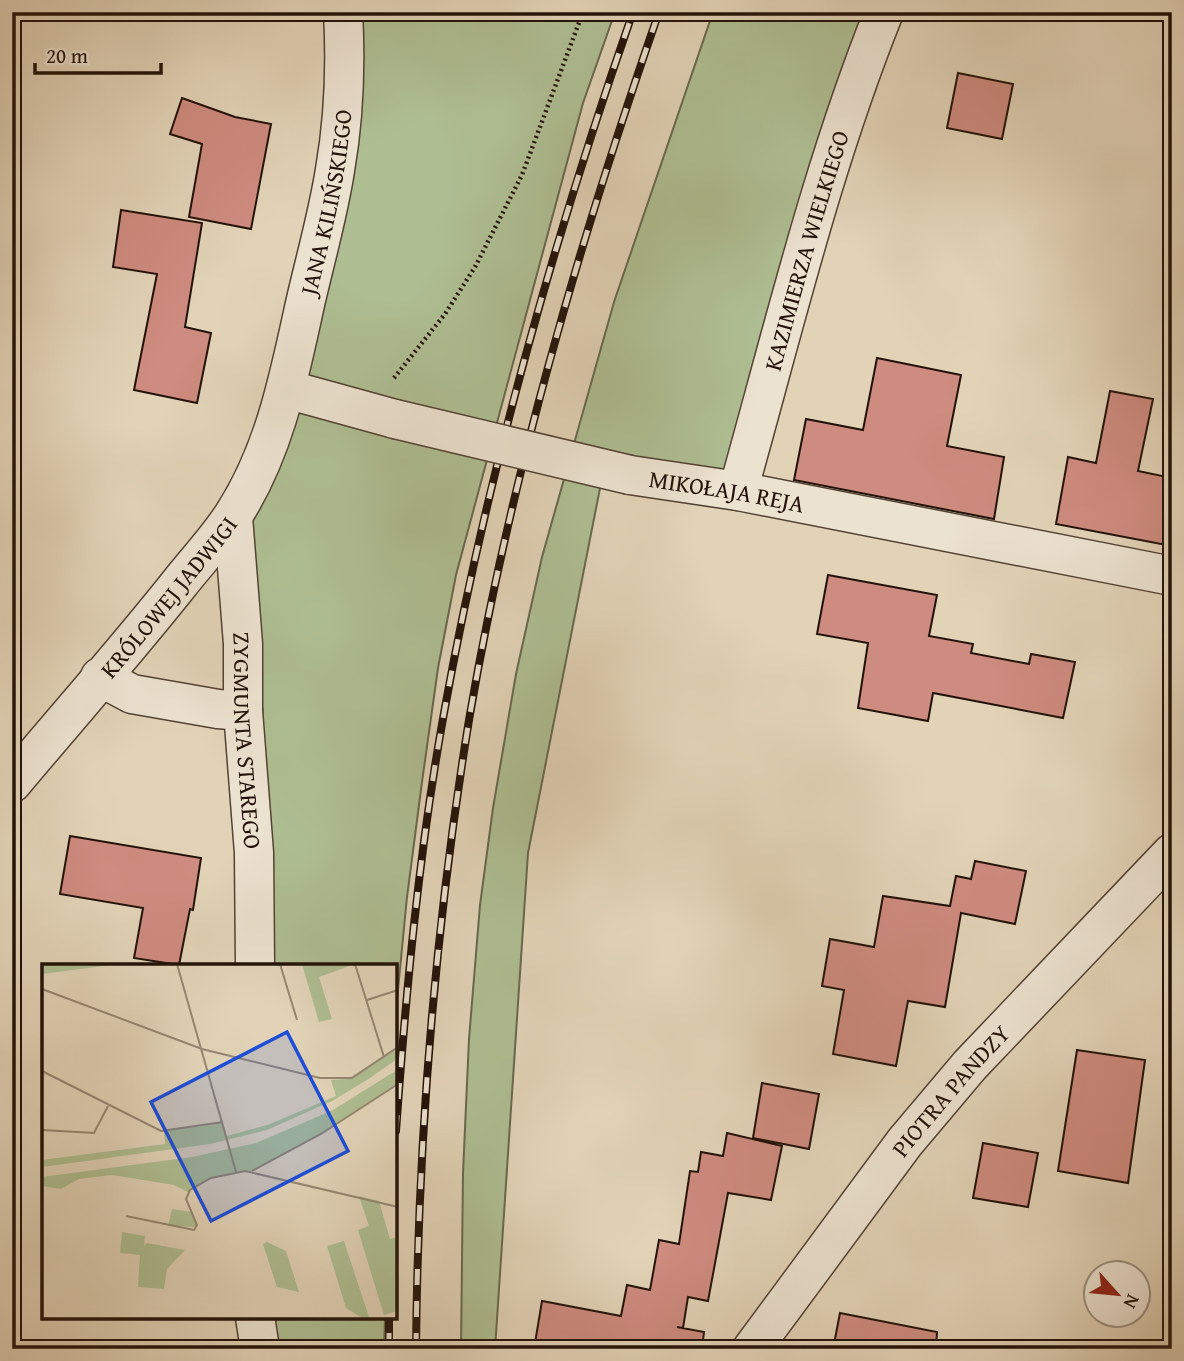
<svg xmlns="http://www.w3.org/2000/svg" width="1184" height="1361" viewBox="0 0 1184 1361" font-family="'Gentium Book Plus',serif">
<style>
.green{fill:#aebe92;stroke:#68684e;stroke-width:2}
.building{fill:#ce8b7f;stroke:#221209;stroke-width:2}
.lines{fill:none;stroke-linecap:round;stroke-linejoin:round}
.minor-casing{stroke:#524234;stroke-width:41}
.path{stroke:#221209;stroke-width:4.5;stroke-dasharray:2 3.5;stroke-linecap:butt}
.minor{stroke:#ece2d0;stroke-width:38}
.rail-casing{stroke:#221209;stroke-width:8}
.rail{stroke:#ece2d0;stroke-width:5;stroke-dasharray:16;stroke-linecap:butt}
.minor-bridge-casing{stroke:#524234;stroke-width:41;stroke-linecap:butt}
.minor-bridge{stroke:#ece2d0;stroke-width:38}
.labels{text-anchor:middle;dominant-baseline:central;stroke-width:5;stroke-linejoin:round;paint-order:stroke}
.street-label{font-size:24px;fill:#221209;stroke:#ece2d0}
.inset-road{fill:none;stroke:#958671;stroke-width:2}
.view{fill:#1d4ed8;fill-opacity:0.15;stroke:#1d4ed8;stroke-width:3.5}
.inset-edge{fill:none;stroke:#221209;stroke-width:3.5}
</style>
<rect width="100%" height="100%" fill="#e2d3b7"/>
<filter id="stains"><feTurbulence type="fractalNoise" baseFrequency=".00286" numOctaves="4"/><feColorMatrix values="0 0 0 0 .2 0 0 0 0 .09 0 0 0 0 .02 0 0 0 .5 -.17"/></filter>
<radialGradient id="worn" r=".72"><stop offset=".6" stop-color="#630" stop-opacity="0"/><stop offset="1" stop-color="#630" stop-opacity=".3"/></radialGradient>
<!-- green -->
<path class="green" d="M343,12H615L583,103L456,575L438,668L422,782L407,897L396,1010V965H255L243,499L272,436Z
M713,12H884L738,491L605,463L528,853L495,1349H461L463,1173L469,1039L480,905L493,808L516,674L542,557L614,302Z
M255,1317H385L384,1349H260Z"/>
<!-- building -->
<path class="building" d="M958,73L1013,84L1002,139L947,128Z
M182,98L235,117L271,124L251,229L189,217L202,144L170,134Z
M121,210L202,223L185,327L211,333L197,403L134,390L157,274L113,267Z
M877,358L961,375L947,446L1004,457L994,519L794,480L806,419L863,430Z
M1110,391L1153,399L1138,471L1172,478V546L1056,524L1068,457L1096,463Z
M828,575L937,595L929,636L973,644L971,653L1029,664L1031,654L1075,662L1063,718L933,693L928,721L858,708L868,643L817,634Z
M70,836L201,858L193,910L190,909L179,965L134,958L143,908L60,894Z
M975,861L1026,871L1015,924L961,913L945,1007L908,1001L896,1066L833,1054L844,990L822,986L830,939L874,947L883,896L950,906L956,876L971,879Z
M1077,1050L1145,1060L1128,1183L1058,1171Z
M762,1083L819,1094L809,1149L753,1138Z
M727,1133L782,1146L771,1200L728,1193L708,1301L688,1297L683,1328L677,1327L704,1332L702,1349H534L542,1301L621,1316L627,1285L650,1290L659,1240L679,1244L690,1171L698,1172L701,1152L723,1156Z
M983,1143L1038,1153L1028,1207L973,1198Z
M840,1313L937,1332L936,1349H833Z"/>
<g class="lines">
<!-- minor casing -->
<g class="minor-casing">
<g id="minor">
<path d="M286,389L395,419"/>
<path id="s1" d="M630,475L738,491L1172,576"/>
<path id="s2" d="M738,491C783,331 822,166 884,12"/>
<path id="s3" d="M233,517L243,644V711L254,853L255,965"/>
<path d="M100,677L132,694L218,709L243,711"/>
<path id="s4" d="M12,783C68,716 125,652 179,584C197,561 219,538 234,514C275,450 289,377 305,304C315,260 328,215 335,170C344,118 346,65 343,12"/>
<path d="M255,1317L260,1349"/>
<path id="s5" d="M752,1349L905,1142L970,1065L1172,853"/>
</g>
</g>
<!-- path -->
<path class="path" d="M394,378L445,314L475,267L522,175L583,12"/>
<!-- minor -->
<use href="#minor" class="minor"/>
<!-- rail casing -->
<g class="rail-casing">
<path id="rail" d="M396,1131C406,991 419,851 444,713C487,474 553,241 633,12
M389,1349V1317
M416,1349C418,1138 435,928 469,720C510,479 579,243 659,12"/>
</g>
<!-- rail -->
<use href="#rail" class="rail"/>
<!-- minor-bridge casing -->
<g class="minor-bridge-casing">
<path id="minor-bridge" d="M395,419L630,475"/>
</g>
<!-- minor-bridge -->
<use href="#minor-bridge" class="minor-bridge"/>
</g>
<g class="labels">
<!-- street labels -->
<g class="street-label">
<text stroke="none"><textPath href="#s4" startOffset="676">JANA KILIŃSKIEGO</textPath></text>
<text stroke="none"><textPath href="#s2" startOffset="250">KAZIMIERZA WIELKIEGO</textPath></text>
<text stroke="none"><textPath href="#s1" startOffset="98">MIKOŁAJA REJA</textPath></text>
<text stroke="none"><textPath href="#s4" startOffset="243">KRÓLOWEJ JADWIGI</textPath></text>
<text stroke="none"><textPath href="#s3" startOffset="224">ZYGMUNTA STAREGO</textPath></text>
<text stroke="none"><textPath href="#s5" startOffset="326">PIOTRA PANDZY</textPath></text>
</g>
</g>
<!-- overview -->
<g transform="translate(42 964)">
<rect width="355" height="355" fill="#e2d3b7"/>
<path d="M0,0H77L0,10ZM260,0H313L277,13L290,55L277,58ZM355,83V95L328,114L292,136L225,166L168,180L0,203V196L123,180L122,167L181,158L185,172L228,160L294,132L289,116L306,115ZM355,106V120L279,170L209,207L169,214L146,228L132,221L70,211L37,215L19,225L0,222V213L150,193L214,179L291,146ZM317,232L337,237L348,275L355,273V347L342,351L316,266L327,262ZM130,245L149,248L155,263L126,262ZM80,268L103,272L102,282L105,279L143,286L125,305L122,325L96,323L98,291L78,289ZM302,277L327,353L322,355L304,344L285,282ZM225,278L244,287L257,328L235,323L221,280Z" fill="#aebe92"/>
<path class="inset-road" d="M135,0L194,208M238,0L255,56M313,0L342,93M0,25L160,85L278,114H310L356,83M325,36L356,26M0,107L119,167L181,158M0,166L52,169L66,142M210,207L279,170L356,120M84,252L152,266L155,261L144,235L148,226L169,214L203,207L356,243"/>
<path class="view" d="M245,68L306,187L169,257L109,138Z"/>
<rect width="355" height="355" class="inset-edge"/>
</g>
<!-- margin -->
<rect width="1184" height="1361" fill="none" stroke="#e2d3b7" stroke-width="42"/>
<rect x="14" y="14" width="1156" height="1333" fill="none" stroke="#221209" stroke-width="3.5"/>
<rect x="21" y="21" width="1142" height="1319" fill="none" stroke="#221209" stroke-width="2"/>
<!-- north arrow -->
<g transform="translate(1117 1294) rotate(117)"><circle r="33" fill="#ece2d0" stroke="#9b8f80" stroke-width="2"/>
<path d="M0-5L12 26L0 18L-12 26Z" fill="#8f2418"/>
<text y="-10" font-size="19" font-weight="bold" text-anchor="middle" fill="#221209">N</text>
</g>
<!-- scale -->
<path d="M35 63v10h126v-10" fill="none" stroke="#221209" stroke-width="3.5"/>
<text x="46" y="63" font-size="21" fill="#221209" stroke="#ece2d0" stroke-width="5" paint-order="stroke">20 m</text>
<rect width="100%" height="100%" filter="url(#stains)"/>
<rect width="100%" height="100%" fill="url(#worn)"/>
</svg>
